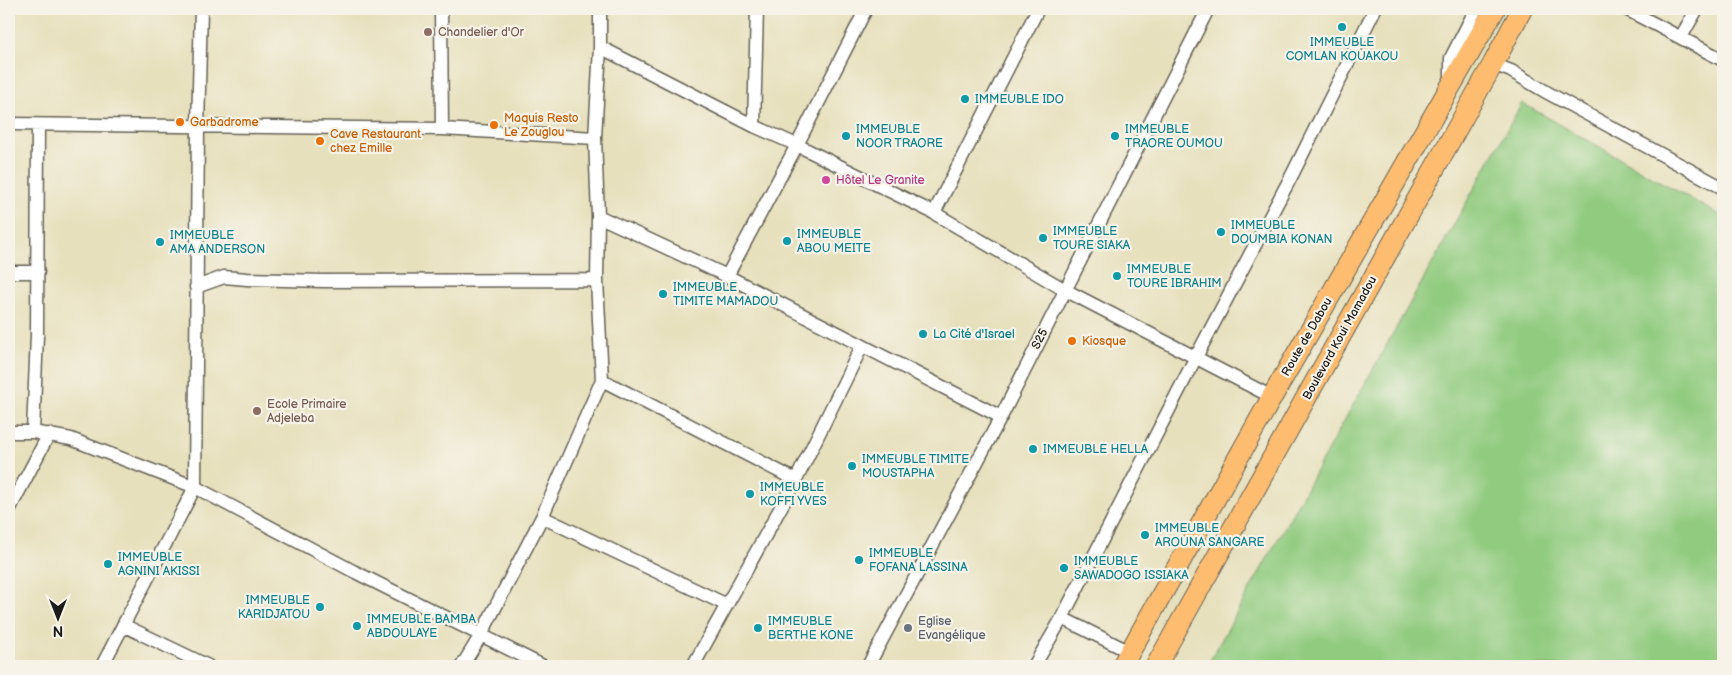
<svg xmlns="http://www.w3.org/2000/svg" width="1732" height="675" viewBox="0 0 1732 675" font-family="'Balsamiq Sans',sans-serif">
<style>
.green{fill:#90cb7f;stroke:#56744e}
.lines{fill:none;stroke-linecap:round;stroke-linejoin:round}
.minor-casing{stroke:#636154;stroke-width:15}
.primary-casing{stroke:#636154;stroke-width:22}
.minor{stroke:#fff;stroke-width:12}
.primary{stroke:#fdbc6f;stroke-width:20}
.culture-dot{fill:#0f9aa8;stroke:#f7f3e8;stroke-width:2}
.education-dot{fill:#8d6e63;stroke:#f7f3e8;stroke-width:2}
.food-dot{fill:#e8710a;stroke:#f7f3e8;stroke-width:2}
.hotel-dot{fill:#d1479c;stroke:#f7f3e8;stroke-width:2}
.worship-dot{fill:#6b7280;stroke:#f7f3e8;stroke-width:2}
.labels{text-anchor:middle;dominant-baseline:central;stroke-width:4.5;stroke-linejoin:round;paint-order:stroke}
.education-label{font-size:12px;fill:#785e54;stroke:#f7f3e8;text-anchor:start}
.culture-label{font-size:12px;fill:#0d838f;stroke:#f7f3e8;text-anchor:start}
.food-label{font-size:12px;fill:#c56008;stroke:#f7f3e8;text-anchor:start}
.hotel-label{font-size:12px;fill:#b23c85;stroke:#f7f3e8;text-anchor:start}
.street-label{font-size:12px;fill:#1c1c1c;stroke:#f7f3e8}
.worship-label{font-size:12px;fill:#5b616d;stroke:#f7f3e8;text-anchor:start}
</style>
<rect width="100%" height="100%" fill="#f7f3e8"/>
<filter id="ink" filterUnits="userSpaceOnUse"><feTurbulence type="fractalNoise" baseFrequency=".02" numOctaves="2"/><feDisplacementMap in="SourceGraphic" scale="10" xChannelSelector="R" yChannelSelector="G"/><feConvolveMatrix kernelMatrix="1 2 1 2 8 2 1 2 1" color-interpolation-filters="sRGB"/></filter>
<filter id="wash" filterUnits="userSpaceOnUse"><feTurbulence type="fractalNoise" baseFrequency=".0096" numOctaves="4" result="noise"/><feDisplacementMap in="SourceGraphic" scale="20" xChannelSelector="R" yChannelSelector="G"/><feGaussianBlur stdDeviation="1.12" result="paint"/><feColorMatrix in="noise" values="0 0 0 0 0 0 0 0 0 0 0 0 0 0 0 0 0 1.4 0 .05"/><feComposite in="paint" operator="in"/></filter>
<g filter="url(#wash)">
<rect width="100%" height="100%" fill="#e7e0bd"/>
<!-- green -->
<path class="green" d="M1522,103L1723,217V666H1207Z"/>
</g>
<g filter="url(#ink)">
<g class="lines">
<!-- minor casing -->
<g class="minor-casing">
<path id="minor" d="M441,9L442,129
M1626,9L1723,60
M1681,37L1697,9
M600,47L754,126L797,145L934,213L1065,290L1272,397
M1493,64L1511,71L1548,93L1723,188
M1451,83V58L1476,9
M9,124L442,129L595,138
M754,126L757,9
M934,213L1038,9
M598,216L727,276L1001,417
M9,272H38
M727,276L797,145L866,9
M196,287L224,277L247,279L323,281L597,280
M602,380L796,480
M9,432H33L71,439L195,487L353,571L543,666
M33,432L37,335L38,125
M9,510L49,434
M542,517L727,605
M1062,618L1130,652
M123,625L208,666
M102,666L195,487L198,127L201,9
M462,666L481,635L542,517L602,380L597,280L598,216L595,138L600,47V9
M693,666L796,480L862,346
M868,666L1001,417L1208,9
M1034,666L1062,618L1196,357L1292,175L1375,9"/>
</g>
<!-- primary casing -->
<g class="primary-casing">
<path id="primary" d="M1122,666L1272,397L1495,9
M1156,666L1493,64L1522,9"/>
</g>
<!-- minor -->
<use href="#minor" class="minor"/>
<!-- primary -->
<use href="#primary" class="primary"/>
</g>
</g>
<!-- markers -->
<g class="culture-dot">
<circle cx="1342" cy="27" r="5"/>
<circle cx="965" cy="99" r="5"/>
<circle cx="846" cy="136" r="5"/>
<circle cx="1115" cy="136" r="5"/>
<circle cx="1221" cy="232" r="5"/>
<circle cx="1043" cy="238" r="5"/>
<circle cx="787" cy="241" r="5"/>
<circle cx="160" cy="242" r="5"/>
<circle cx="1117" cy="276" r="5"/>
<circle cx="663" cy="294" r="5"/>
<circle cx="923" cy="334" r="5"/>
<circle cx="1033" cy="449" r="5"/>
<circle cx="852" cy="466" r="5"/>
<circle cx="750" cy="494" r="5"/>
<circle cx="1145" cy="535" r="5"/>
<circle cx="859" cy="560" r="5"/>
<circle cx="108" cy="564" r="5"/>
<circle cx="1064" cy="568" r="5"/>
<circle cx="320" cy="607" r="5"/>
<circle cx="357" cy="626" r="5"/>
<circle cx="758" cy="628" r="5"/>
</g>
<g class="education-dot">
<circle cx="428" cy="32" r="5"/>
<circle cx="257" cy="411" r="5"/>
</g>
<g class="food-dot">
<circle cx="180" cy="122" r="5"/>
<circle cx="494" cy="125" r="5"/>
<circle cx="320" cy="141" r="5"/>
<circle cx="1072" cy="341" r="5"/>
</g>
<circle class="hotel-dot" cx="826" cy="180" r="5"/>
<circle class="worship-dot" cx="908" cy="628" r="5"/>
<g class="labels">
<!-- education labels -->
<g class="education-label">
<text x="438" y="32">Chandelier d'Or</text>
<text x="267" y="404">Ecole Primaire<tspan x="267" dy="14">Adjeleba</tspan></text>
</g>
<!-- culture labels -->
<g class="culture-label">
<text x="1342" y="42" text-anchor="middle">IMMEUBLE<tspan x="1342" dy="14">COMLAN KOUAKOU</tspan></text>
<text x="975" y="99">IMMEUBLE IDO</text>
<text x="856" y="129">IMMEUBLE<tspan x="856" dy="14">NOOR TRAORE</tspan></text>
<text x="1125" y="129">IMMEUBLE<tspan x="1125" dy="14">TRAORE OUMOU</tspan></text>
<text x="1231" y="225">IMMEUBLE<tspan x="1231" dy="14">DOUMBIA KONAN</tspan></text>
<text x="1053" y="231">IMMEUBLE<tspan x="1053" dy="14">TOURE SIAKA</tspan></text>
<text x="797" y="234">IMMEUBLE<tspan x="797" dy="14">ABOU MEITE</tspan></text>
<text x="170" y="235">IMMEUBLE<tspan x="170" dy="14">AMA ANDERSON</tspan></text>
<text x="1127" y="269">IMMEUBLE<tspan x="1127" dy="14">TOURE IBRAHIM</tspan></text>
<text x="673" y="287">IMMEUBLE<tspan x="673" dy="14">TIMITE MAMADOU</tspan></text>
<text x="933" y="334">La Cité d'Israel</text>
<text x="1043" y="449">IMMEUBLE HELLA</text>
<text x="862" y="459">IMMEUBLE TIMITE<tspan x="862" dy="14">MOUSTAPHA</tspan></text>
<text x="760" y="487">IMMEUBLE<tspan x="760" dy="14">KOFFI YVES</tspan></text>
<text x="1155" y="528">IMMEUBLE<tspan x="1155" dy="14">AROUNA SANGARE</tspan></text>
<text x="869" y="553">IMMEUBLE<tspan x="869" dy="14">FOFANA LASSINA</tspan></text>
<text x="118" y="557">IMMEUBLE<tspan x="118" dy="14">AGNINI AKISSI</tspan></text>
<text x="1074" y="561">IMMEUBLE<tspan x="1074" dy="14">SAWADOGO ISSIAKA</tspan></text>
<text x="310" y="600" text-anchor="end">IMMEUBLE<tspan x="310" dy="14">KARIDJATOU</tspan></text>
<text x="367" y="619">IMMEUBLE BAMBA<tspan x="367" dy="14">ABDOULAYE</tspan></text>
<text x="768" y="621">IMMEUBLE<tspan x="768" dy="14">BERTHE KONE</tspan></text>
</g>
<!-- food labels -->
<g class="food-label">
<text x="504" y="118">Maquis Resto<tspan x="504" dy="14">Le Zouglou</tspan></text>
<text x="190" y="122">Garbadrome</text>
<text x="330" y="134">Cave Restaurant<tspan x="330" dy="14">chez Emille</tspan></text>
<text x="1082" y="341">Kiosque</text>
</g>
<!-- hotel labels -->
<g class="hotel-label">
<text x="836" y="180">Hôtel Le Granite</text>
</g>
<!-- street labels -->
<g class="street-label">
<text transform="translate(1307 337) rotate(-60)">Route de Dabou</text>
<text transform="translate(1340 338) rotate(-61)">Boulevard Koui Mamadou</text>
<text transform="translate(1040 339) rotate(-63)">S25</text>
</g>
<!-- worship labels -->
<g class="worship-label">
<text x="918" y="621">Eglise<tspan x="918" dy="14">Evangélique</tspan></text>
</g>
</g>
<!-- margin -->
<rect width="1732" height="675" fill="none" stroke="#f7f3e8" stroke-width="30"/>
<!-- north arrow -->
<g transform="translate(58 618) rotate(180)" stroke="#f7f3e8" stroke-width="4" paint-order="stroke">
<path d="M0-4L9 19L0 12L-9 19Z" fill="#1c1c1c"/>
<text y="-8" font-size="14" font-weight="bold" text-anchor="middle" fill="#1c1c1c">N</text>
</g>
</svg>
